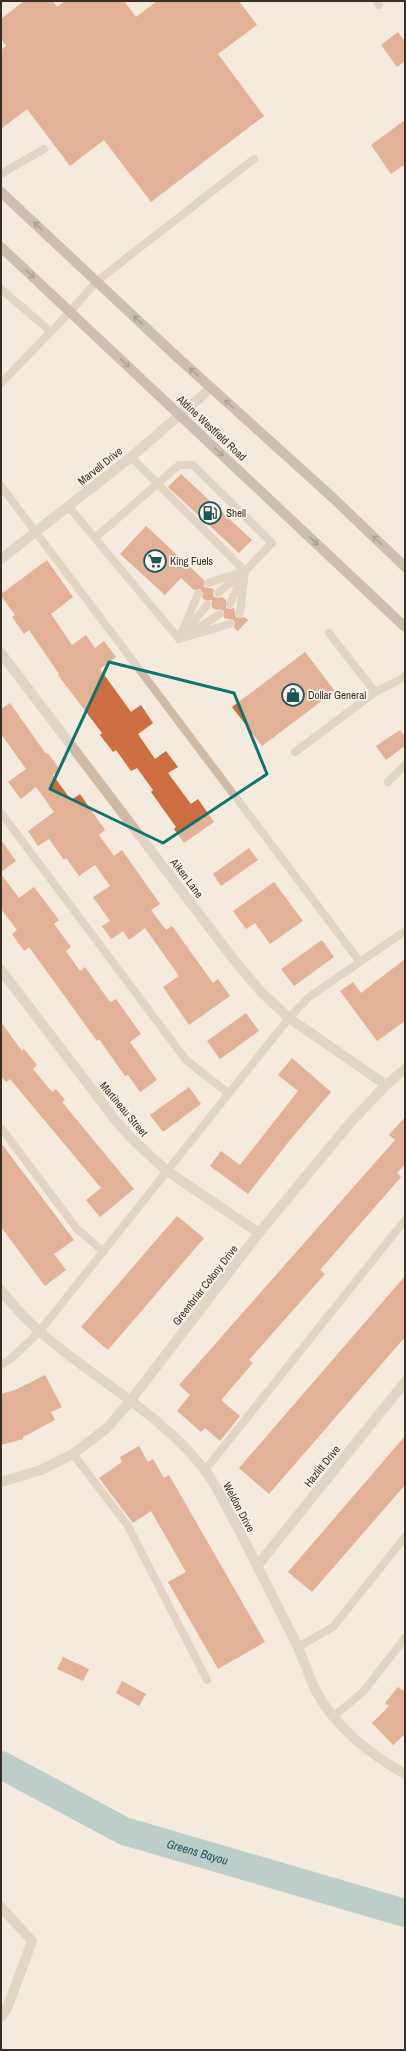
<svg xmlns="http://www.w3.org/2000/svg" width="406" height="2051" viewBox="0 0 406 2051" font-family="'Archivo Narrow',sans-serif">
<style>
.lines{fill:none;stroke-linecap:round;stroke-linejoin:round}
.river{stroke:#7aadb3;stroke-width:28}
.building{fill:#cd6d42}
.service{stroke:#cdbba8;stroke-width:8}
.minor{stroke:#cdbba8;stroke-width:10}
.tertiary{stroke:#cdbba8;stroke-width:10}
.secondary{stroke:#a18a79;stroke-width:10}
.oneway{stroke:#584a40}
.marked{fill:none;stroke:#0f766e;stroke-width:3;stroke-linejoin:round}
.labels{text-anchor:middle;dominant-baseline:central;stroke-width:3.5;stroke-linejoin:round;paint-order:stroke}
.street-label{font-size:11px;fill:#392f28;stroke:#fbf4ea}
.poi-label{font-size:11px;fill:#392f28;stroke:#fbf4ea;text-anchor:start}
.water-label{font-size:12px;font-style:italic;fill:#1b555d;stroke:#fbf4ea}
</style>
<rect width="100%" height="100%" fill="#f4eadd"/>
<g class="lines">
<!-- river -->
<path class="river" id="s1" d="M1,1765L124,1831L405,1913"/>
</g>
<!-- building -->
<path class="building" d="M24,1H53L57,7L65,1H124L136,17L157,1H239L257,25L218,54L264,116L151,202L104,140L70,166L27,109L1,129V50L6,46L1,39V19Z
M398,32L405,42V61L397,67L381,45Z
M405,120V164L391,174L371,145Z
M181,474L252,540L239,553L168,487Z
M146,526L204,580V587L214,589L213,594L214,597L219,598L222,597L226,600V608L230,609L234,608L236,617L240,618L244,617L248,620L238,631L234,628L235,623L233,620L224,618V611L220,609L216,610L212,607V600H205L202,598L203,593L200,589L194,590L181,578L165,595L120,554Z
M47,560L73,597L51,614L72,645L86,635L95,648L104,641L116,657L100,669L131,712L141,705L153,723L138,734L155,759L166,751L178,767L168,773L191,804L198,799L214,822L184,843L174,829L176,827L151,792L153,790L137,768L131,771L116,750L113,752L100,735L102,733L58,675L59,674L29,630L24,634L12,617L15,615L1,596V594Z
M305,652L335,691L262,746L232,707Z
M10,703L46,754L48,753L60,770L53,775L71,800L80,794L105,830L99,835L114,856L122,850L160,904L151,910L166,930L172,926L213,983L218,979L230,996L189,1025L163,987L179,976L145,928L129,940L123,931L111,939L102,926L110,921L93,897L110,886L95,865L79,876L66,858L64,860L49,839L38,846L28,831L54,812L36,787L21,799L8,782L26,769L1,734V709Z
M400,730L405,737V746L386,760L376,746Z
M1,840L16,861L1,872Z
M249,848L258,860L221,886L213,874Z
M1,874L19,898L34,887L59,920L54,924L71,947L66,951L80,971L85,967L110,1002L116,999L141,1034L130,1042L157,1080L140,1092L128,1075L125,1076L99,1039L97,1041L29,947L24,951L12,934L17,930L1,909Z
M274,882L303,921L270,944L255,923L246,929L233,911Z
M322,940L334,957L294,986L281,969Z
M405,959V1021L377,1041L340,991L353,982L361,993Z
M246,1013L259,1031L220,1059L207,1041Z
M1,1022L22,1051L24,1049L37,1065L33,1069L52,1092L56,1089L65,1100L62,1102L134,1189L100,1217L86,1200L101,1188L10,1079L6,1082L1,1076Z
M292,1058L331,1092L290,1140L248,1194L210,1166L221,1151L240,1165L298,1091L278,1075Z
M189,1087L201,1104L163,1132L150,1115Z
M405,1117V1164L397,1173L401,1177L320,1270L325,1274L249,1360L253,1363L221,1400L240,1416L220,1441L205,1428L201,1432L177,1411L190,1395L179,1385L395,1140L389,1135Z
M1,1143L74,1240L54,1254L66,1270L45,1286L1,1227Z
M177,1216L204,1238L108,1350L81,1327Z
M405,1276V1337L269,1494L239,1468Z
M45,1375L62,1407L51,1412L55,1420L23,1437V1439L1,1445V1394L15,1390Z
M405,1436V1485L312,1592L288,1572Z
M139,1446L148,1462L153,1459L164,1478L169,1475L265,1642L218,1669L168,1582L186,1572L151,1511L133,1523L99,1478L122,1462L120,1457Z
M63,1657L89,1669L83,1681L57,1669Z
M122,1681L146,1694L139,1706L116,1693Z
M398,1687L405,1692V1734L393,1745L372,1723L389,1706L385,1703Z"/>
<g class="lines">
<!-- service -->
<path class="service" d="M376,1L379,5
M1,174L44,149
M1,289L51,332
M1,383L70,312L97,281L254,159
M131,457L245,571L208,583
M1,486L360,962
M69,507L179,639L198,594
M95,538L179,465H193L272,543L245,571L240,613
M218,593L241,574
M230,604L241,579
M186,631L208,604
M190,633L220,614
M329,633L375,692
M179,639L230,624
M295,752L375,692L401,679L405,675
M388,782L405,765
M1,813L186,1060L228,1093
M1,1128L77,1229L104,1252
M1,1365L12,1358L39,1332L289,1018L309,997L405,931
M73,1454L128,1526L207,1680
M205,1470L405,1220
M298,1647L333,1627L405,1537
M334,1716L363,1692L405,1638"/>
<!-- minor -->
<path class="minor" d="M1,653L231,956L261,992L289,1018L386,1085
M1,970L116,1121L134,1141L167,1171L259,1233
M1,1290C56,1363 148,1397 204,1469C218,1487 227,1509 238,1528C257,1566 276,1603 295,1641C303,1657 308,1675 316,1691C334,1726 372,1756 405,1774
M257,1566L405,1382
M1,1907L32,1941L8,2006L1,2017"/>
<!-- tertiary -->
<path class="tertiary" d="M1,559L131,457L211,388
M1,1482L41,1470L73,1454L107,1428L131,1400L259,1233L351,1122L386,1085L405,1069"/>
<!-- secondary -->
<path class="secondary" d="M1,192L176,356L332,497L405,567
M1,247L405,627"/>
</g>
<!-- one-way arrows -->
<defs><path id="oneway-shaft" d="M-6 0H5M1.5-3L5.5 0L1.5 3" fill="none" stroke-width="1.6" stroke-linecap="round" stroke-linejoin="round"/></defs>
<g class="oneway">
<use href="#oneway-shaft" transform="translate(38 226) rotate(-137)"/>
<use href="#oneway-shaft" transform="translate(30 274) rotate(43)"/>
<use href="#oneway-shaft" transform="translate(138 320) rotate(-137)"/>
<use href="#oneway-shaft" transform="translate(125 363) rotate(43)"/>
<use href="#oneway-shaft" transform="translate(194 372) rotate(-138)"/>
<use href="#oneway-shaft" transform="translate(229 404) rotate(-138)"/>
<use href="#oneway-shaft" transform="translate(219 452) rotate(43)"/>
<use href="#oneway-shaft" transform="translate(377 540) rotate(-136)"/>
<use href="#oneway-shaft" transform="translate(314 541) rotate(43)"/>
</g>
<!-- marked area -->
<path d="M0 0H406V2051H0ZM109,662L234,693L267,774L163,843L50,789Z" fill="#f4eadd" fill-opacity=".55" fill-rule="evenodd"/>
<path class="marked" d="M109,662L234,693L267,774L163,843L50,789Z"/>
<!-- icons -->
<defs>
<g id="fuel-ring" transform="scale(1.15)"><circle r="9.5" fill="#fbf4ea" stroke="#1b555d" stroke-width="1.5"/><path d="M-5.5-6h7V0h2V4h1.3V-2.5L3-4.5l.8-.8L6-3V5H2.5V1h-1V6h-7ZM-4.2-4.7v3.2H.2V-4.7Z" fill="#1b555d"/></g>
<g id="supermarket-ring" transform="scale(1.15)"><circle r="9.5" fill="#fbf4ea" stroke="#1b555d" stroke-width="1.5"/><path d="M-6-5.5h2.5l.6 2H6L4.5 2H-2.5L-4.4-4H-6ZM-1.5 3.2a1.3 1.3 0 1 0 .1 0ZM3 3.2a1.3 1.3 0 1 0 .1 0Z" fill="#1b555d"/></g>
<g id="shop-ring" transform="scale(1.15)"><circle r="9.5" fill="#fbf4ea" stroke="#1b555d" stroke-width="1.5"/><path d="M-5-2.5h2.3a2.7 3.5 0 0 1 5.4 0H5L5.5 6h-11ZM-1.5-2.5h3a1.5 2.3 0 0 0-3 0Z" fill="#1b555d"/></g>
</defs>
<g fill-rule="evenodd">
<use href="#fuel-ring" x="210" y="513"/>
<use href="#supermarket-ring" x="155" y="561"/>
<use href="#shop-ring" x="293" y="695"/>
</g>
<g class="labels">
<!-- street labels -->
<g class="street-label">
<text transform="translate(212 428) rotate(43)">Aldine Westfield Road</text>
<text transform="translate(100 466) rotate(-39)">Marvell Drive</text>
<text transform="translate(187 878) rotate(53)">Aiken Lane</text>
<text transform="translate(124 1109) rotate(50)">Martineau Street</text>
<text transform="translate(205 1285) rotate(-52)">Greenbriar Colony Drive</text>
<text transform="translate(322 1466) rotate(-51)">Hazlitt Drive</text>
<text transform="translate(239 1507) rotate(62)">Weldon Drive</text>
</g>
<!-- poi labels -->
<g class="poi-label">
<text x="226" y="513">Shell</text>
<text x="170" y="561">King Fuels</text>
<text x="308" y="695">Dollar General</text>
</g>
<!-- water labels -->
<g class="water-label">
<text stroke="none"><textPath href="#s1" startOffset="216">Greens Bayou</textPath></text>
</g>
</g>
<!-- border -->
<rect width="406" height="2051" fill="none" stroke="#392f28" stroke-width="4"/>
</svg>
